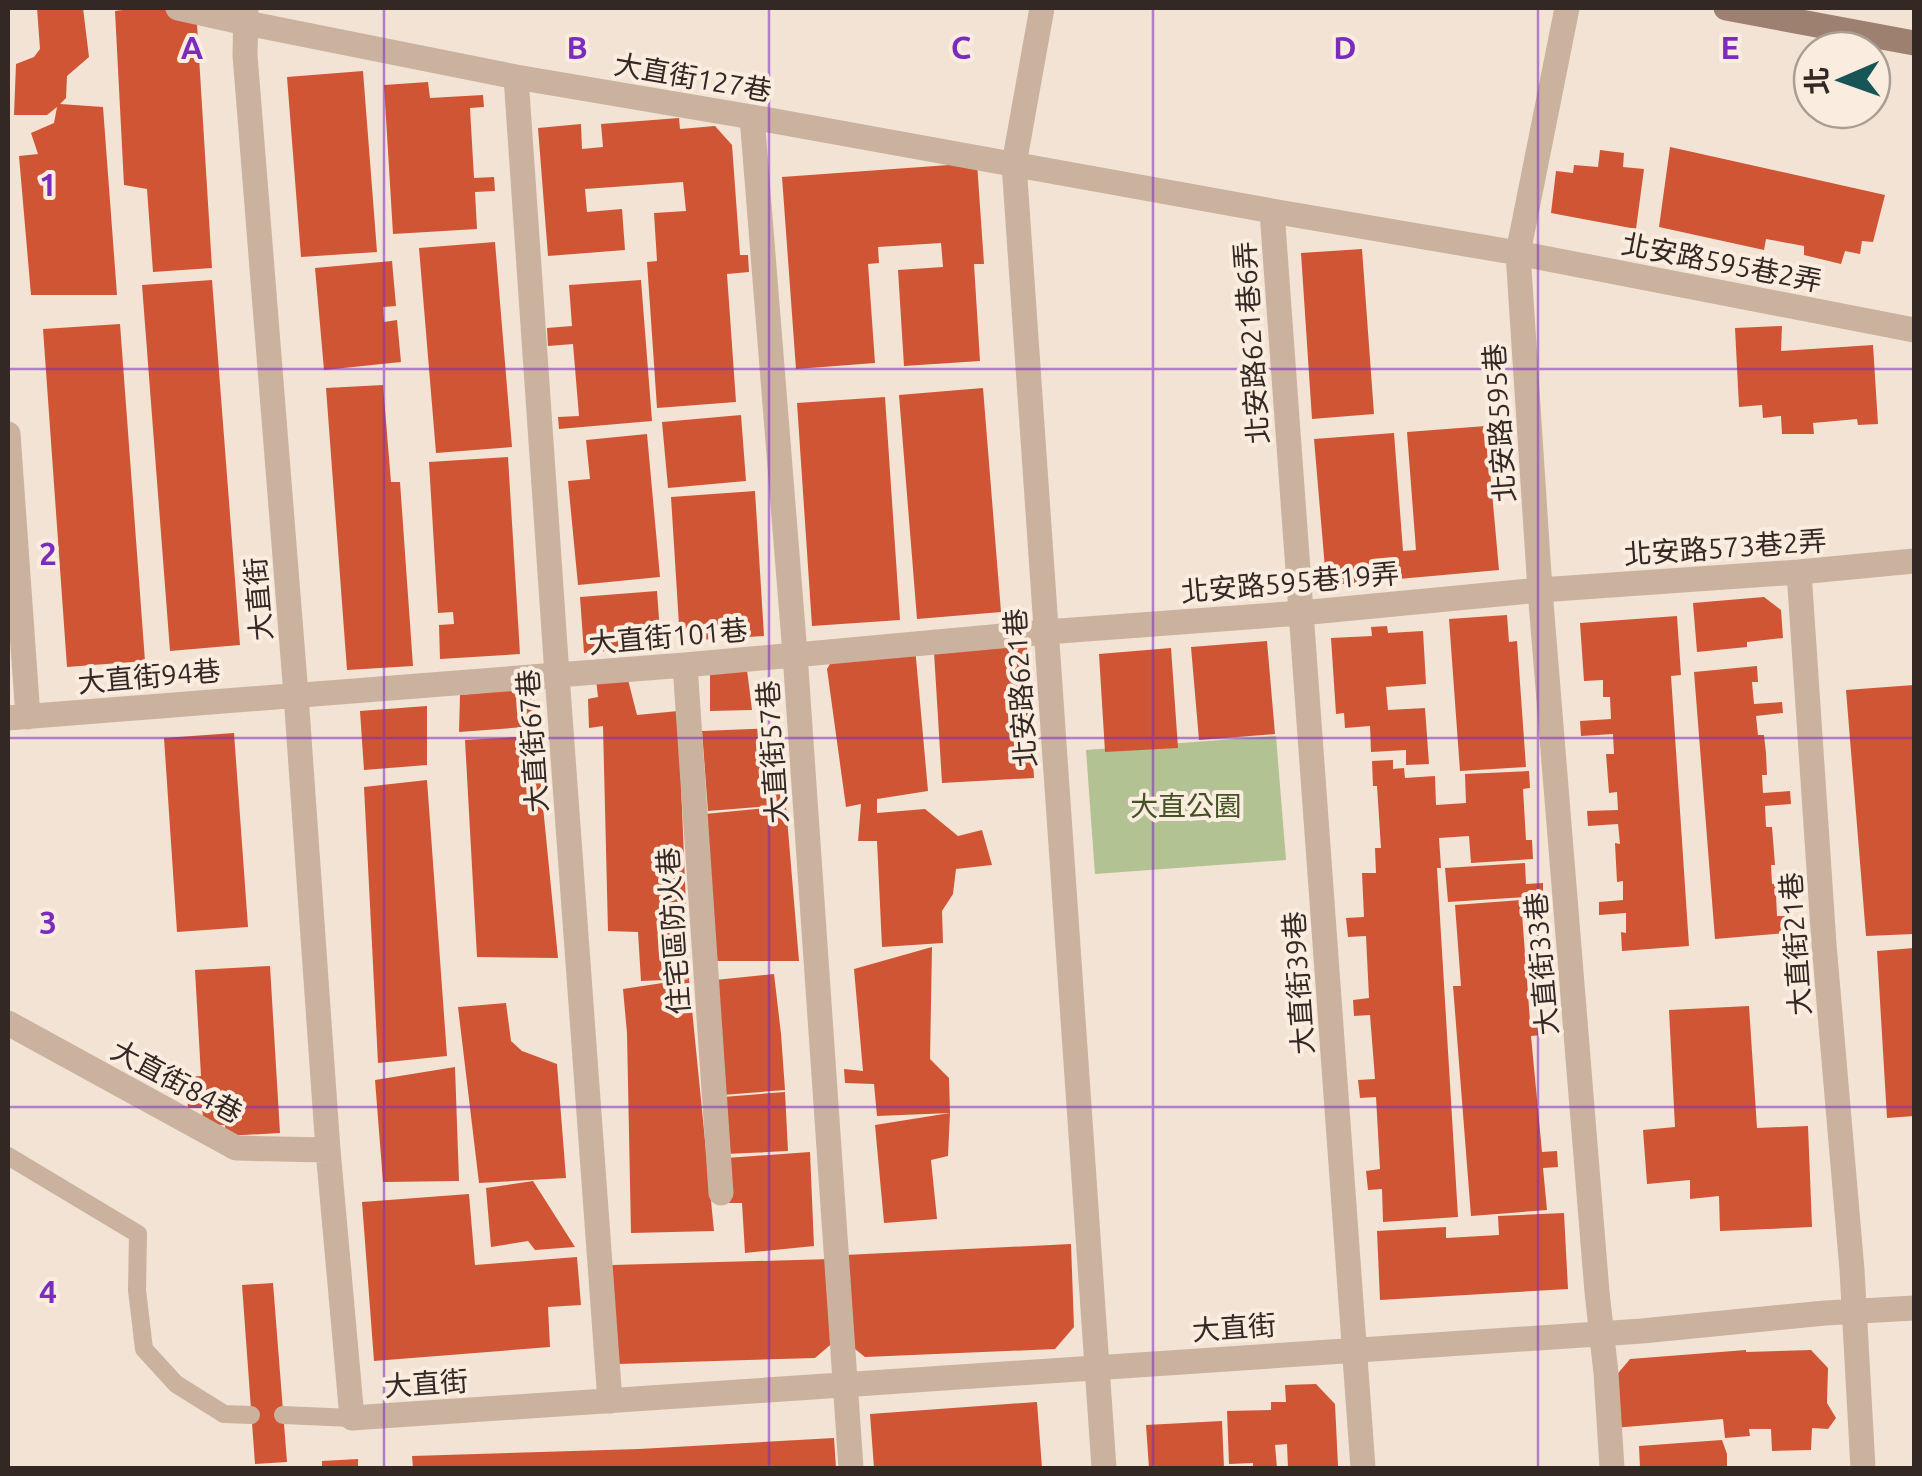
<svg xmlns="http://www.w3.org/2000/svg" width="1922" height="1476" viewBox="0 0 1922 1476" font-family="Ubuntu,'Noto Sans TC',sans-serif">
<style>
.green{fill:#b3c293}
.building{fill:#d05534}
.lines{fill:none;stroke-linecap:round;stroke-linejoin:round}
.lane{stroke:#cab29f;stroke-width:18}
.street{stroke:#cab29f;stroke-width:25}
.secondary{stroke:#9e8071;stroke-width:25}
.grid{fill:none;stroke:#7b2cbf;stroke-width:2.5;stroke-opacity:0.55}
.labels{text-anchor:middle;dominant-baseline:central;stroke-width:8;stroke-linejoin:round;paint-order:stroke}
.street-label{font-size:28px;fill:#332823;stroke:#faede0}
.park-label{font-size:28px;fill:#445326;stroke:#faede0}
.grid-label{font-size:32px;text-anchor:middle;font-weight:bold;fill:#7b2cbf;stroke:#faede0;stroke-width:8;stroke-linejoin:round;paint-order:stroke}
</style>
<rect width="100%" height="100%" fill="#f2e3d4"/>
<!-- green -->
<path class="green" d="M1276,736L1286,860L1095,874L1086,750Z"/>
<!-- building -->
<path class="building" d="M37,8H83L89,57L67,76L66,98L60,104L103,107L117,295H31L19,156L38,154L31,133L54,123L57,107L47,115H14L16,64L34,57L40,49Z
M138,8H196L212,268L153,272L147,189L124,185L115,11Z
M363,71L377,252L301,257L287,77Z
M428,82L430,98L483,95L484,107L470,108L474,178L494,177L495,191L475,192L477,229L393,234L384,85Z
M679,118L680,129L715,126L732,145L740,255H748L749,272L727,274L736,402L657,408L647,262L657,261L654,213L686,211L683,182L585,189L587,212L622,209L625,250L548,256L538,128L581,124L582,149L603,147L601,124Z
M1670,147L1885,195L1873,242L1862,241L1860,254L1845,251L1841,264L1804,255V246L1766,239L1764,250L1659,227Z
M1600,150L1624,153L1623,167L1644,169L1636,229L1551,213L1556,171L1573,173L1574,165L1598,167Z
M977,163L984,264H974L980,361L904,366L898,270L943,267L941,243L878,247L879,263L868,264L875,363L796,369L782,177Z
M495,242L512,447L436,453L419,248Z
M1362,249L1374,414L1312,419L1301,253Z
M392,261L396,306L383,307L384,322L397,320L401,362L324,370L315,268Z
M212,280L240,645L170,651L142,285Z
M641,280L652,421L559,429L558,417L579,416L573,344L548,346L547,328L572,326L569,285Z
M120,324L145,661L67,667L43,329Z
M1782,326L1781,351L1873,345L1878,424L1858,425L1857,419L1813,423L1814,434H1782L1781,416L1763,418L1762,405L1739,407L1735,328Z
M383,385L391,482H400L413,666L347,670L326,388Z
M983,388L1001,612L917,619L899,395Z
M885,397L900,620L812,626L797,403Z
M741,415L746,481L668,488L662,422Z
M1486,426L1499,570L1332,585L1326,580L1314,439L1394,433L1403,551L1416,550L1407,432Z
M647,434L660,577L578,585L568,481L590,479L586,440Z
M508,457L520,654L440,659L439,625L454,624L453,612L438,613L429,462Z
M755,491L764,636L680,641L671,497Z
M657,591L661,646L584,653L580,597Z
M1764,597L1781,610L1783,638L1747,642V647L1697,652L1693,603Z
M1507,615L1509,642L1517,641L1526,767L1460,771L1449,619Z
M1677,616L1681,675L1671,676L1689,946L1622,951L1621,932L1626,933V913L1599,915V902L1623,900V881L1617,882L1615,843L1620,844L1618,824L1588,826L1587,811L1618,810L1617,792L1609,793L1606,754H1614L1613,734L1581,736L1580,721L1611,719L1610,697H1603V680L1584,681L1580,623Z
M1387,626L1388,633L1423,631L1426,684L1386,687L1388,710L1425,708L1429,764L1406,765V750L1371,752L1370,726L1345,728L1344,713L1336,714L1331,638L1372,636L1371,627Z
M1267,641L1275,734L1199,740L1191,647Z
M1027,646L1034,778L942,783L934,652Z
M915,647L928,791L877,799V813L925,809L958,836L982,830L992,865L956,869L953,894L942,911L943,943L882,947L877,841H858L861,804L846,807L827,669L837,652Z
M1171,648L1178,748L1105,752L1099,654Z
M1757,666L1758,682H1752L1754,704L1782,702L1783,713L1756,716L1758,735H1764L1766,753L1767,775H1762L1763,793L1790,791L1791,804L1765,806L1766,827H1772L1775,865H1771L1772,884L1800,881L1801,893L1776,895L1777,916H1785L1787,933L1715,939L1694,672Z
M747,670L752,710L710,711V672Z
M627,676L637,715L678,711L689,979L714,1231L631,1233L627,1033L623,989L689,979L641,981L638,932L608,931L603,726L589,728L588,699L598,697L596,679Z
M1914,685V934L1866,936L1846,690Z
M533,688L538,726L459,732L460,695Z
M427,706V765L364,770L360,711Z
M774,728L781,805L708,811L702,731Z
M234,733L248,927L177,932L164,738Z
M536,736L558,958L477,957L465,740Z
M1393,760V769L1404,768L1405,778L1435,776L1436,805L1466,803L1465,774L1529,771L1530,788L1523,789L1526,840H1532L1533,859L1471,863L1469,836L1439,838L1441,868H1437L1458,1217L1383,1222L1382,1189L1368,1190L1366,1171L1380,1169L1376,1097L1360,1098L1358,1080L1375,1079L1370,1015L1354,1016L1353,1000L1369,998L1366,936L1348,937L1346,918L1364,917L1362,873H1376L1375,848H1381L1377,786H1373L1372,761Z
M427,780L447,1056L378,1063L364,787Z
M786,806L799,961H717L705,814Z
M1525,863L1526,884L1543,883V896L1448,902L1445,868Z
M1521,900L1530,1021L1541,1020L1542,1035L1531,1036L1542,1152L1557,1151L1558,1167L1543,1168L1547,1210L1471,1216L1453,986H1461L1455,905Z
M932,947L930,1059L949,1078L950,1113L877,1116L874,1084L845,1083L844,1069L863,1071L854,969Z
M1914,948V1116L1887,1118L1877,951Z
M270,966L280,1133L226,1136L225,1125L204,1126L202,1108H188L186,1077L201,1076L195,970Z
M774,974L781,1034L785,1090L722,1095L715,980Z
M506,1003L511,1041L522,1051L557,1064L566,1178L479,1183L458,1007Z
M1749,1006L1757,1128L1808,1126L1812,1227L1720,1231L1719,1196L1690,1199V1180L1647,1184L1643,1130L1675,1127L1669,1010Z
M455,1067L459,1181L383,1182L375,1080Z
M785,1092L788,1151L725,1154L723,1097Z
M950,1113L948,1156L931,1160L937,1219L884,1223L875,1125Z
M810,1152L814,1246L745,1253L742,1203H727L726,1158Z
M533,1181L575,1247L535,1250L528,1241L491,1247L486,1188Z
M469,1194L475,1265L577,1257L581,1305L548,1307L550,1347L374,1361L362,1202Z
M1564,1213L1568,1289L1380,1300L1377,1231L1446,1227V1238L1499,1235L1498,1216Z
M1071,1244L1074,1327L1055,1349L865,1357L850,1345L845,1255Z
M832,1259L836,1340L815,1358L618,1364L612,1265Z
M273,1283L287,1462L255,1464L242,1285Z
M1746,1350V1352L1811,1350L1828,1368L1827,1403L1836,1418L1828,1429L1812,1428L1811,1450L1772,1451L1771,1429H1749L1750,1436L1725,1438L1723,1419L1613,1428L1609,1384L1630,1359Z
M1316,1384L1335,1404L1338,1466L1288,1468L1287,1444L1275,1445L1277,1468H1253V1463L1229,1464L1227,1411L1271,1410V1402H1286L1285,1385Z
M1037,1402L1042,1468H874L870,1414Z
M1222,1421L1224,1468H1149L1146,1425Z
M834,1438L836,1468H413L412,1456L639,1449Z
M1722,1440L1727,1454V1468H1640L1639,1446Z
M358,1459V1468H322V1461Z"/>
<g class="lines">
<!-- lane -->
<path class="lane" d="M8,1156L138,1234L137,1290L144,1349L176,1384L224,1414L251,1415
M283,1415L352,1418"/>
<!-- street -->
<path class="street" d="M178,8L246,23L516,77L752,117L1272,211L1363,1468
M246,8L245,55L296,695L328,1150L352,1418L1642,1331L1825,1313L1914,1308
M1042,8L1014,164L1104,1468
M1567,8L1518,253L1540,590L1597,1292L1606,1373L1612,1468
M516,77L557,675L610,1401
M752,117L795,654L851,1468
M1272,211L1518,253L1914,330
M8,434L28,717
M1799,572L1824,944L1852,1270L1863,1468
M685,665L721,1193
M8,718L685,665L1046,632L1301,613L1540,590L1799,572L1914,561
M8,1023L236,1148L328,1150"/>
<!-- secondary -->
<path class="secondary" d="M1726,8L1914,43"/>
</g>
<!-- grid -->
<path class="grid" d="M384,8V1468M769,8V1468M1153,8V1468M1538,8V1468M8,369H1914M8,738H1914M8,1107H1914"/>
<g class="labels">
<!-- street labels -->
<g class="street-label">
<text transform="translate(693 77) rotate(10)">大直街127巷</text>
<text transform="translate(1722 262) rotate(11)">北安路595巷2弄</text>
<text transform="translate(1251 343) rotate(-94)">北安路621巷6弄</text>
<text transform="translate(1499 423) rotate(-94)">北安路595巷</text>
<text transform="translate(1725 547) rotate(-4)">北安路573巷2弄</text>
<text transform="translate(1290 582) rotate(-5)">北安路595巷19弄</text>
<text transform="translate(258 599) rotate(-95)">大直街</text>
<text transform="translate(668 636) rotate(-5)">大直街101巷</text>
<text transform="translate(149 676) rotate(-5)">大直街94巷</text>
<text transform="translate(1020 688) rotate(-94)">北安路621巷</text>
<text transform="translate(532 741) rotate(-94)">大直街67巷</text>
<text transform="translate(772 752) rotate(-94)">大直街57巷</text>
<text transform="translate(673 931) rotate(-94)">住宅區防火巷</text>
<text transform="translate(1795 944) rotate(-94)">大直街21巷</text>
<text transform="translate(1541 964) rotate(-95)">大直街33巷</text>
<text transform="translate(1298 983) rotate(-94)">大直街39巷</text>
<text transform="translate(177 1081) rotate(28)">大直街84巷</text>
<text transform="translate(1234 1327) rotate(-4)">大直街</text>
<text transform="translate(426 1383) rotate(-4)">大直街</text>
</g>
<!-- park labels -->
<g class="park-label">
<text x="1186" y="805">大直公園</text>
</g>
</g>
<g class="grid-label">
<text x="192" y="59">A</text>
<text x="577" y="59">B</text>
<text x="961" y="59">C</text>
<text x="1345" y="59">D</text>
<text x="1730" y="59">E</text>
<text x="48" y="196">1</text>
<text x="48" y="565">2</text>
<text x="48" y="934">3</text>
<text x="48" y="1303">4</text>
</g>
<!-- border -->
<rect width="1922" height="1476" fill="none" stroke="#332823" stroke-width="20"/>
<!-- north arrow -->
<g transform="translate(1842 80) rotate(268)"><circle r="48" fill="#faede0" stroke="#aa9e94" stroke-width="2.5"/>
<path d="M0-8L18 38L0 25L-18 38Z" fill="#175557"/>
<text y="-15" font-size="28" font-weight="bold" text-anchor="middle" fill="#332823">北</text>
</g>
</svg>
